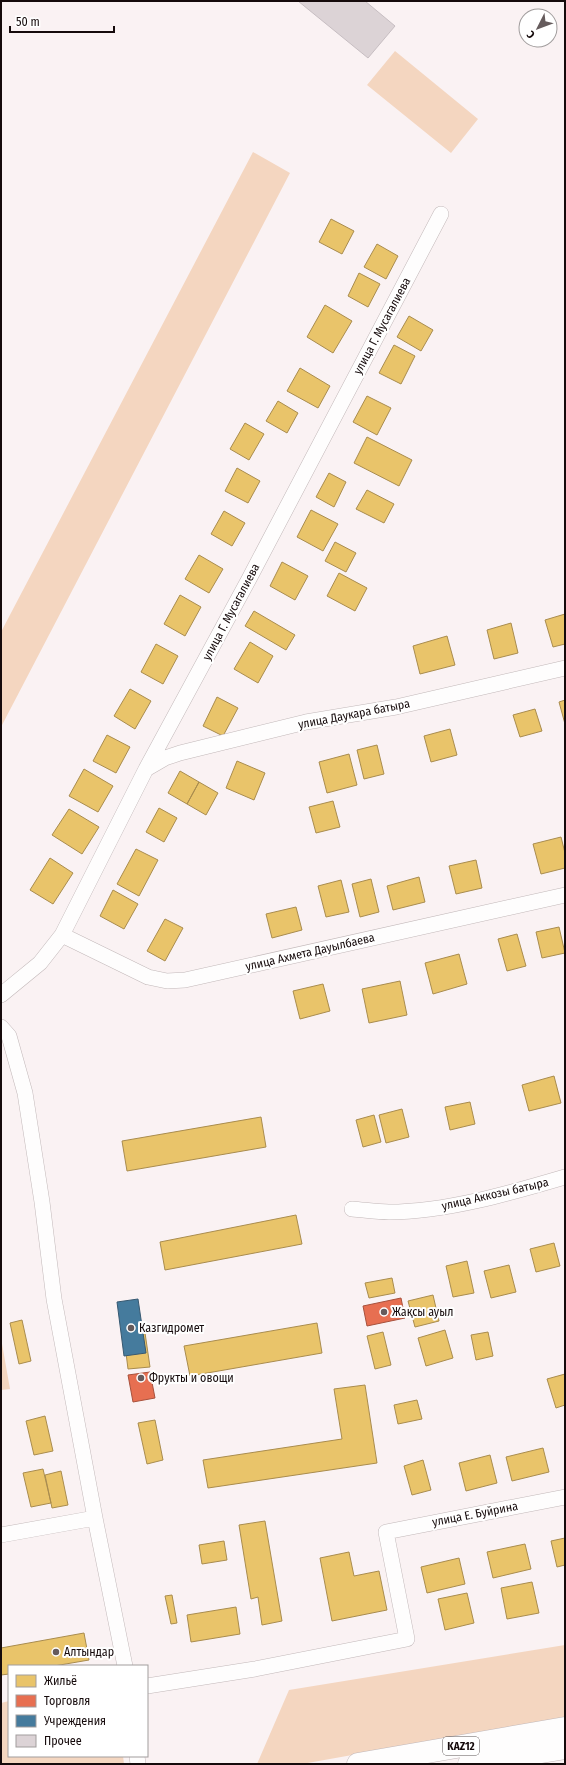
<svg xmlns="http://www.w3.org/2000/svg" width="566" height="1765" viewBox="0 0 566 1765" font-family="'Fira Sans Condensed',sans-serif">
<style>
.green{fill:#f4d6c0}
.homes{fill:#e9c46a;stroke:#a98c4e}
.shops{fill:#e76f51;stroke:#a8513c}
.public{fill:#457b9d;stroke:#375971}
.building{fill:#dcd3d6;stroke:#c7bec2}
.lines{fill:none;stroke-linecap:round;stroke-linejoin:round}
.street-casing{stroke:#c2b8b9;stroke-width:16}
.primary-casing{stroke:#c2b8b9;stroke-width:23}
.street{stroke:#fefdfd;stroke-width:15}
.primary{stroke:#fefdfd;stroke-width:22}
.poi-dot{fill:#655b5c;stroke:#fff;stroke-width:1.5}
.labels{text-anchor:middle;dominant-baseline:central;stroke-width:4;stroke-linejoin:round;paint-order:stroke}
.shield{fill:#fff;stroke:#5b5454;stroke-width:1}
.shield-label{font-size:11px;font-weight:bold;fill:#150a0b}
.street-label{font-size:12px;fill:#150a0b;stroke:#fff}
.poi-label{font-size:12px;fill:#150a0b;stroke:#fff;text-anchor:start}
</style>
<rect width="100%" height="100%" fill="#faf2f3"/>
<!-- green -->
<path class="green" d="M395,51L478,119L451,153L367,85Z
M253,152L290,173L1,727V632Z
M1,1338L10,1389L1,1390Z
M565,1645V1717L302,1764H257L289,1690Z
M9,1701V1756H123L124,1764H1V1703Z"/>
<!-- homes -->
<path class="homes" d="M331,219L354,231L342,254L319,242Z
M377,244L398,256L386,279L364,267Z
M359,273L380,284L368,307L348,296Z
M325,305L352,321L333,353L307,337Z
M409,316L433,330L421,351L397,337Z
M394,345L415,356L401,384L379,373Z
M300,368L330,386L318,408L287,391Z
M367,396L391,408L377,435L353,422Z
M278,401L298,413L287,433L266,421Z
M245,423L264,434L249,460L230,449Z
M367,437L412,460L399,486L354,463Z
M237,468L260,481L248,503L225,491Z
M329,473L346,482L334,507L316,497Z
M367,490L394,504L384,523L356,509Z
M311,510L338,524L323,551L297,537Z
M224,511L245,523L232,546L211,534Z
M335,542L356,553L346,572L325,561Z
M199,555L223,569L209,593L185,579Z
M282,562L308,576L295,600L270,586Z
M339,573L367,588L355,611L327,596Z
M180,595L201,607L185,636L164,624Z
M254,611L295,635L286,650L245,626Z
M565,614V644L553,647L545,620Z
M511,623L518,653L494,659L487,630Z
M447,636L455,665L420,674L413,646Z
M250,642L273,656L258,683L234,669Z
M156,644L178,656L163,684L141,672Z
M130,689L151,701L135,729L114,716Z
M217,697L238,708L223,736L203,726Z
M565,700V724L559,702Z
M535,709L542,731L520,737L513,715Z
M450,729L457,755L431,762L424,736Z
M107,735L130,747L116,773L93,761Z
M377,745L384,774L364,779L357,750Z
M349,754L357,785L327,793L319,762Z
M237,761L265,773L254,800L226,788Z
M84,769L113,786L98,812L69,796Z
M180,771L199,782L187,804L168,793Z
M199,782L218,793L206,815L187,804Z
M333,801L340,827L316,833L309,807Z
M159,808L177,818L164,842L146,832Z
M69,809L99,827L82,854L52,835Z
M561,837L565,853V868L541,874L533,844Z
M136,849L158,860L139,896L117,884Z
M50,858L73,873L53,904L30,890Z
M476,860L482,888L456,894L449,866Z
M419,877L425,902L393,910L387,886Z
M371,879L379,912L360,917L352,884Z
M341,880L349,912L326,917L318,886Z
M113,890L138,904L124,929L100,916Z
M296,907L302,930L272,938L266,914Z
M165,919L183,928L165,961L147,951Z
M559,927L565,953L542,958L536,932Z
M517,934L526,966L507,971L498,939Z
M459,954L467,984L433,994L425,963Z
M400,981L407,1015L369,1023L362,989Z
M323,984L330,1011L300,1019L293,991Z
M554,1076L561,1103L529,1111L522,1085Z
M470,1102L475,1124L450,1130L445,1107Z
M402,1109L409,1137L386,1143L379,1115Z
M374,1115L381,1142L363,1147L356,1120Z
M261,1117L266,1147L127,1171L122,1141Z
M296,1215L302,1244L165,1270L160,1242Z
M554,1243L560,1266L536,1272L530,1249Z
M467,1261L474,1293L453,1297L446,1266Z
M509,1265L516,1292L491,1298L484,1271Z
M392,1278L395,1293L369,1298L365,1283Z
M433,1295L439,1321L415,1327L408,1301Z
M22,1320L31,1361L19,1364L10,1323Z
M317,1323L322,1353L190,1376L184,1346Z
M144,1326L150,1367L128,1369L123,1329Z
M445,1330L453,1358L426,1366L418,1338Z
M383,1332L391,1365L375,1369L367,1336Z
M488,1332L493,1356L476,1360L471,1335Z
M565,1374V1405L556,1408L547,1379Z
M365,1385L377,1463L208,1488L203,1460L342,1439L334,1389Z
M417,1400L422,1419L398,1424L394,1405Z
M45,1416L53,1451L34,1455L26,1421Z
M155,1420L163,1460L147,1464L138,1423Z
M543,1448L549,1472L512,1481L506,1457Z
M490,1455L497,1483L466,1491L459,1463Z
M423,1460L431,1490L412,1495L404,1466Z
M43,1469L51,1503L31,1507L23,1473Z
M61,1471L68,1505L52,1508L45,1475Z
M265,1521L282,1621L262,1625L258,1597L251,1599L239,1525Z
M565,1538V1565L557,1567L551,1541Z
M224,1541L227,1560L202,1564L199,1545Z
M525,1544L531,1569L493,1578L487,1552Z
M349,1552L354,1576L379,1571L387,1610L332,1621L320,1558Z
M459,1558L465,1584L427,1593L421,1567Z
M532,1582L539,1613L507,1619L501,1588Z
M467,1593L474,1623L445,1630L438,1599Z
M172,1595L177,1623L171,1624L165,1596Z
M236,1607L240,1634L191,1642L187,1615Z
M84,1633L89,1660L54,1666H9V1674L1,1675V1648Z"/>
<!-- shops -->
<path class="shops" d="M401,1298L405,1318L367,1326L363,1306Z
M150,1372L155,1398L133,1402L128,1375Z"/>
<!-- public -->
<path class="public" d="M138,1299L146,1353L124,1356L117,1302Z"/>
<!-- building -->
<path class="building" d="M298,1H365L395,26L368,58Z"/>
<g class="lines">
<!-- street casing -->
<g class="street-casing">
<path id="street" d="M146,769L165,758L180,753L306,722L396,707L565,668
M62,935L148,977L167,981L185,980L565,895
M1,995L40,963L62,935L146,769L249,579L441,214
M1,1027L9,1036L25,1093L42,1202L54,1299L95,1518L125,1666
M352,1209C365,1210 377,1212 389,1212C445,1212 511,1193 565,1177
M1,1535L95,1518
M147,1686L255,1669L407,1639L386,1532L565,1497
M137,1756L138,1764"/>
</g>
<!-- primary casing -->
<g class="primary-casing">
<path id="primary" d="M358,1764L565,1728
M469,1764L565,1748"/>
</g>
<!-- street -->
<use href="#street" class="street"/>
<!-- primary -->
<use href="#primary" class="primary"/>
</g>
<!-- markers -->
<g class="poi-dot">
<circle cx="384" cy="1312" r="4"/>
<circle cx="131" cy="1328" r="4"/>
<circle cx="141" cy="1378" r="4"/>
<circle cx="56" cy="1652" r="4"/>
</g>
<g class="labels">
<!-- shield labels -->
<rect class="shield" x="443" y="1737" width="36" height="18" rx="3"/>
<g class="shield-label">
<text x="461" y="1746">KAZ12</text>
</g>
<!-- street labels -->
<g class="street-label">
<text transform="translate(382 326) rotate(-62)">улица Г. Мусагалиева</text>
<text transform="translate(231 612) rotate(-62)">улица Г. Мусагалиева</text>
<text transform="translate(354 714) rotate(-11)">улица Даукара батыра</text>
<text transform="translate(310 952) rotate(-13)">улица Ахмета Дауылбаева</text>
<text transform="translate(495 1194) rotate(-13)">улица Аккозы батыра</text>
<text transform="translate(475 1514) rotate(-11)">улица Е. Буйрина</text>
</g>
<!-- poi labels -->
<g class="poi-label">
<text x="392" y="1312">Жақсы ауыл</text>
<text x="139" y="1328">Казгидромет</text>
<text x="149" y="1378">Фрукты и овощи</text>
<text x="64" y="1652">Алтындар</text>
</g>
</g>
<!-- border -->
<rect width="566" height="1765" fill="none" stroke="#150a0b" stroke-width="4"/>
<!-- legend -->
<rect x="8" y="1665" width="140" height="92" fill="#ffffff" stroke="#a19d9d"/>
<rect x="16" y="1675" width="20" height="12" fill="#e9c46a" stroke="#a19d9d"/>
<text x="44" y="1685" font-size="12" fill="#150a0b">Жильё</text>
<rect x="16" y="1695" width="20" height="12" fill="#e76f51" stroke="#a19d9d"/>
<text x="44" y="1705" font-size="12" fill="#150a0b">Торговля</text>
<rect x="16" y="1715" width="20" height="12" fill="#457b9d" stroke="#a19d9d"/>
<text x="44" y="1725" font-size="12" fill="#150a0b">Учреждения</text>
<rect x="16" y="1735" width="20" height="12" fill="#dcd3d6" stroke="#a19d9d"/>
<text x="44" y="1745" font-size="12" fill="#150a0b">Прочее</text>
<!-- north arrow -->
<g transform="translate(538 28) rotate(228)"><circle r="19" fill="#ffffff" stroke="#a19d9d"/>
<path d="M0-3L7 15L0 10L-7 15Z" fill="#655b5c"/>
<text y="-6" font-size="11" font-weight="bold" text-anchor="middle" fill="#150a0b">С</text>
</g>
<!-- scale -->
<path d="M10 26v6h104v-6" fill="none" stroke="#150a0b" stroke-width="2"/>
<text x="16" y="26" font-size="12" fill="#150a0b" stroke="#ffffff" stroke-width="3" paint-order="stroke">50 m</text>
</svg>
